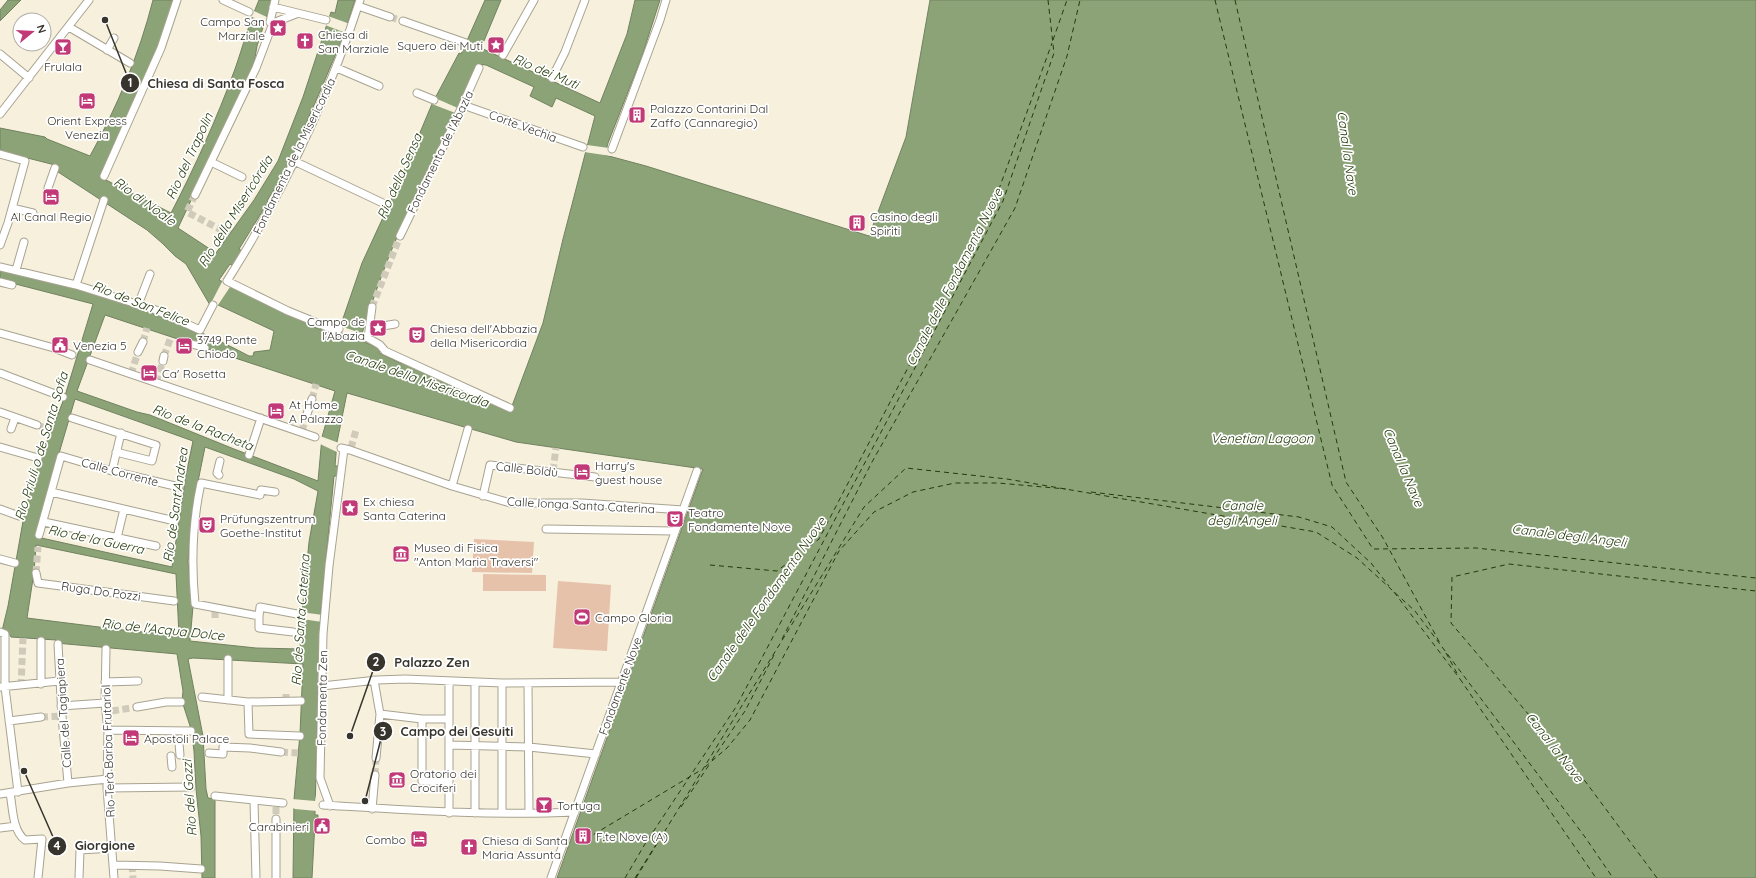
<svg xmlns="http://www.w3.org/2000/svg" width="1756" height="878" viewBox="0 0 1756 878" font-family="Quicksand,sans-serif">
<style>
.green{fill:#e7c2ab}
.water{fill:#8ba377;stroke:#728260;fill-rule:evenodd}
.pier{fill:#f6f0dd}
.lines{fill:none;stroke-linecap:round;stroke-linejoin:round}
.ferry{stroke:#243a09;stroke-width:1;stroke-dasharray:5 4;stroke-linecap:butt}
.pedestrian-tunnel{stroke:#d0caba;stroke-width:7;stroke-dasharray:7 3.5;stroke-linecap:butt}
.pedestrian-casing{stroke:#a8a391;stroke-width:9}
.pedestrian{stroke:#fff;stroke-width:7}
.labels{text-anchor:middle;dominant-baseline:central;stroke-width:3.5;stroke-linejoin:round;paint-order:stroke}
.poi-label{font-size:12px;fill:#36342c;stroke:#fff;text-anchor:start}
.street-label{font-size:12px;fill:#36342c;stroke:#fff}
.water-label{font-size:13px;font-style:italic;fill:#243a09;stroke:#fff}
.leader{fill:none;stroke:#36342c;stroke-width:1.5}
.callout-dot{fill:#36342c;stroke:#fff;stroke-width:1.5}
.mark-label{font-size:12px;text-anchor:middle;font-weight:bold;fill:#fff}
.callout-label{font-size:13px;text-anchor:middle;font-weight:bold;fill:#36342c;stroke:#fff;stroke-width:3.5;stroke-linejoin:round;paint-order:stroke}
</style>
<rect width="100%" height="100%" fill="#f6f0dd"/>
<!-- green -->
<path class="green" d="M474,539L534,542L532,573L472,572Z
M483,574L546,575V591H483Z
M558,581L611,585L607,651L553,648Z"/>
<!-- water -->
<path class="water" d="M8,0H21L0,21V10Z
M153,0H174L158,49L102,178L171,213C195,167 217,118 235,69C243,46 249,23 259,0H272L257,46L253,69L178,228L216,253L254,200L278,161L303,97L331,12L335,13L338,0H355L343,37L324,82L323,87H322L304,128L306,129L303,134H302L289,165L267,201L269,203L266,207H265L239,249L242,251L233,266L230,264L219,280L314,327L337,336L362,263L398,185L432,104L459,53L461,54L485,0H501L481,48L600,103L627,34L635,0H660L642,56L608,143L605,155L646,166L869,236L906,137L930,0H1756V878H557L703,469L516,442L347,393L337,442L335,466H338L337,476H334L320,621L315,811V815H318V820L315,821L312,878H293L294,799L300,734L303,664L193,658L188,659L203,736L206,789L208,798L215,799V878H202L201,836L196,789L194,751L191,729L182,701L183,691L177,654L56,643V640L11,637L10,635L2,631L8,606L25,510L41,456L64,399L93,304L0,280V269C86,290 171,314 249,356H253L254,352L270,350L274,331L216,304L210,305L186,264L175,256L162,243L147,230L55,170V165L0,151V128L45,137L47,139L90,156C117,107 139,55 153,0ZM478,64L486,65L534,87L530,96L552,107L556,98L595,116L563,239L543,323L512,406L405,363H400L379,353L380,349L360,340C373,298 388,255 407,215C430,164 457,116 478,64ZM105,315L335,391L322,437L318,481L234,449L150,415L137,412L77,391ZM75,399L193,441L186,475L172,567L37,537L47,494ZM205,447L294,479L318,491L309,542L302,612L300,649L256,648L190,641L193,606L188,562L193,506ZM36,545L176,574L179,635L131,631L27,618L34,572Z"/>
<!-- pier -->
<path class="pier" d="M252,10L269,18L267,24L250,16Z
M328,16L350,24L346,33L325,25Z
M435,98L460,109L458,114L432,104Z
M587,145L609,148L607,153L612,154L611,156L584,152L585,146Z
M223,280L232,284L218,305H210Z
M340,326L364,334L362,339L367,341L340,332Z
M320,436L339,443V453L320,444Z
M300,612L323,615L322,622L302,619Z
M316,795H318L317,811L295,809L293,808L292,799L315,801Z"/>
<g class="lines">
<!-- ferry -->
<path class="ferry" d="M1215,0L1332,485L1373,549L1476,548L1756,578
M1235,0L1346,482L1383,538L1441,645
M1053,40L1067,0
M1091,492L1299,517L1332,527L1371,563L1389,586
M710,565L777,571L819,539L995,200L1052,43
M1394,592L1460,679
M782,639L872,462L1015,208L1067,56L1080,0
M1446,653L1458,675
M1460,679L1596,878
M712,760L745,711L774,655
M705,767L727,748L750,720L839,551L874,512L913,492L955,483H998L1066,489
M681,807L709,765
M586,839L701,770
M625,878L645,844L736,707L1003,201L1054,53L1048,0
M635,878L662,835
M636,878L864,507L906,468L1007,479L1316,532L1357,558L1415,611L1585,837L1613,878
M1657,878L1585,781L1451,623L1452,577L1509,564L1756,591"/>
<!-- pedestrian-tunnel -->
<path class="pedestrian-tunnel" d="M390,17L403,21
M195,195L187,212L229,234
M372,307L400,236
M143,342L147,328
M164,356L171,337
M131,374L138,352
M156,382L163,361
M312,399L316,384
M37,425L51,430
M302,431L306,417
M351,448L356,430
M553,471L556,448
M36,573L38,547
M215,618V610
M293,632L301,633
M21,686L23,638
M286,694V700
M112,711L137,707
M41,717L62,716
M178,731L179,743
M281,752L298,753
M375,775L376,758
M276,807V819
M132,865L133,878"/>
<!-- pedestrian casing -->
<g class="pedestrian-casing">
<path id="pedestrian" d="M223,0L249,12
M358,6L390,17
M273,7L326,20
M403,21L466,43
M270,22L275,0
M69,27L130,63
M107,50L114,38
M0,54L29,78
M503,55L534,0
M337,68L379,86
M552,78L565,52L585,0
M417,93L434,100
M463,105L583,147
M0,114L89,0
M612,149L660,20L666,0
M0,154L25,161L8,223L0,245
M294,161L387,205
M211,162L242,177
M104,176L161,48L177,0
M48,188L55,168
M195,195L256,68L273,23L296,14
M12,208L33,213
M400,236L455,122L479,68
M0,267L76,285L156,310L200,330L213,305
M16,270L24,242
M0,282L12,285
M76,285L104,200
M138,305L150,274
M372,307L368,338L380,345L385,351L510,408
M339,329L337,331L288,311L227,281C282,194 328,99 360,0
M0,333L54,348L72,355
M369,334L383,326L395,324
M192,344L205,348
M138,352L143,342
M90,360L315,437
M163,361L164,356
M0,373L63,397
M0,412L37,425
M306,417L312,399
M72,418L156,445L152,461L116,452
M11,429L15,418
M0,447L38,458
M341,448L350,450L452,486L510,503H582L683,510
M249,455L261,418
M112,471L121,433
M219,475L217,473L220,461
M452,486L468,429
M51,492L175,521
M275,492L261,490L260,495L201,483C192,524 191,562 195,604L259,616L260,607L297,614
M483,496L490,465L595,477
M0,509L19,516
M44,522L156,546
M546,529L675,531
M39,535L61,456L112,471L179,487
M117,538L124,509
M0,559L15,563
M36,573L38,583L174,601
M259,616V628L293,632
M0,632L5,634V687L18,792
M41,641V684
M58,644L62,716L68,783
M106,649L105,703L108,730L107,788L114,878
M374,680L380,714L376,758
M105,682L138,681
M502,683V813
M528,683L529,813
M322,686L377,680L405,679L502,683L621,682
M0,687L59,681
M202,697L248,702L301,701
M228,700V659
M248,702L249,734L300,736
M61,706L105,703
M137,707L166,702H181
M380,714L422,719H449
M422,719V781L449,782
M9,721L41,717
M108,730L191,731
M179,743L180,755
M449,745L529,747L596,754
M209,753L223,754V747L250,748L281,752
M171,756L172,767
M107,788L191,787
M10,793C13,808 12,830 25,840L42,839L38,878
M0,794L68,783L108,779
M215,796L283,803
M254,801L256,878
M323,805C407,810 491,816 575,812
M330,806L320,778L323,634L329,566L344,449
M372,809L375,775
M449,813V681
M475,813V682
M0,828L16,826
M114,865L160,866L201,869
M79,878L80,850L113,848
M276,878V819
M551,878L697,471"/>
</g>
<!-- pedestrian -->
<use href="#pedestrian" class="pedestrian"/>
</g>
<!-- icons -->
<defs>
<g id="sight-square" transform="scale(0.9)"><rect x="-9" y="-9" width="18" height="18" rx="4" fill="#c13977" stroke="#fff"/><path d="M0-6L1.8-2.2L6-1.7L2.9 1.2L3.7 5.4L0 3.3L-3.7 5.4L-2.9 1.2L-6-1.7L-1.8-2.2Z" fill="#fff"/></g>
<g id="church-square" transform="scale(0.9)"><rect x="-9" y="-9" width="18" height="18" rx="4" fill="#c13977" stroke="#fff"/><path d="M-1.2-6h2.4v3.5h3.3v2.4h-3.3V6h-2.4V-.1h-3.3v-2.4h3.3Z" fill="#fff"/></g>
<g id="bar-square" transform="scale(0.9)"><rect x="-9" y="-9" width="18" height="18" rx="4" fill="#c13977" stroke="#fff"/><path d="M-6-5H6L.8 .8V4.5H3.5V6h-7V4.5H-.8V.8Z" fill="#fff"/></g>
<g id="hotel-square" transform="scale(0.9)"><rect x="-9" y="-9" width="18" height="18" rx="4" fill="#c13977" stroke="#fff"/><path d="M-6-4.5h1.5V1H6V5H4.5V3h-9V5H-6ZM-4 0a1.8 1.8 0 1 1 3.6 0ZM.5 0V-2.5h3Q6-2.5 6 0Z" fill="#fff"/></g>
<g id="building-square" transform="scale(0.9)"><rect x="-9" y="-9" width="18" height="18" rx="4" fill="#c13977" stroke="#fff"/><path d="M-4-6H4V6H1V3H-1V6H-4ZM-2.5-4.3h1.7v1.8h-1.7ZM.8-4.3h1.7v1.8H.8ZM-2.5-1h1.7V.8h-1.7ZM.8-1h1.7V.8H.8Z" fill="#fff"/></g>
<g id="theatre-square" transform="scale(0.9)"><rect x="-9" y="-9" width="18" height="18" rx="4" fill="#c13977" stroke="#fff"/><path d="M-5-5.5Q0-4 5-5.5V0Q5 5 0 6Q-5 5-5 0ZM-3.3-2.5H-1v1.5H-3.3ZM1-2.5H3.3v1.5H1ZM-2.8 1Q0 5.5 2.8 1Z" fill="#fff"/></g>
<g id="civic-square" transform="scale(0.9)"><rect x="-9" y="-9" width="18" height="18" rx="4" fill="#c13977" stroke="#fff"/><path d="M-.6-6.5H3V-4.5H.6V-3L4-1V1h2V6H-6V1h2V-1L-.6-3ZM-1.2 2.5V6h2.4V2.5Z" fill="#fff"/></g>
<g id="museum-square" transform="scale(0.9)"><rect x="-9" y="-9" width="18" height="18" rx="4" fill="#c13977" stroke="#fff"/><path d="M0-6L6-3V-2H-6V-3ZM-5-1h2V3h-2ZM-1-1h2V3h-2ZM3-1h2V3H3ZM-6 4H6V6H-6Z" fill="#fff"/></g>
<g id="stadium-square" transform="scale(0.9)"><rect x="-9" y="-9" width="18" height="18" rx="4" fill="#c13977" stroke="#fff"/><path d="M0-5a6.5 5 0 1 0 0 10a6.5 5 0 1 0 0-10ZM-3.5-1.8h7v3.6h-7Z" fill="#fff"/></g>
</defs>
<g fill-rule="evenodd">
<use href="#sight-square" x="278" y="28"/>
<use href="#church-square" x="305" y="41"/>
<use href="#sight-square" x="496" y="45"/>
<use href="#bar-square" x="63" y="47"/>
<use href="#hotel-square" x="87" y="101"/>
<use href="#building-square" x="637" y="115"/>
<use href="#hotel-square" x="51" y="197"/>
<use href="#building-square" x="857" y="223"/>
<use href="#sight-square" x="378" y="328"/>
<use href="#theatre-square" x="417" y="335"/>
<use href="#civic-square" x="60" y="345"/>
<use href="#hotel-square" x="184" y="346"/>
<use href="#hotel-square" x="149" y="373"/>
<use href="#hotel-square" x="276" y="411"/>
<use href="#hotel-square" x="582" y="472"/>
<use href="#sight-square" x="350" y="508"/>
<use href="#theatre-square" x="675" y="519"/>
<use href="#theatre-square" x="207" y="525"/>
<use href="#museum-square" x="401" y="554"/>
<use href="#stadium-square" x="582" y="617"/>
<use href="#hotel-square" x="131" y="738"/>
<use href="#museum-square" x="397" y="780"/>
<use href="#bar-square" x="544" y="805"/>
<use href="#civic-square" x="322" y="826"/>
<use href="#building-square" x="583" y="836"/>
<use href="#hotel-square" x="419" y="839"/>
<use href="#church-square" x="469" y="847"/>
</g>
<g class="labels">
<!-- poi labels -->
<g class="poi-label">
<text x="265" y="21" text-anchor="end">Campo San<tspan x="265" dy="14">Marziale</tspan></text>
<text x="318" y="34">Chiesa di<tspan x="318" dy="14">San Marziale</tspan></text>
<text x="483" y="45" text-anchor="end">Squero dei Muti</text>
<text x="63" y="66" text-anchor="middle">Frulala</text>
<text x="650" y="108">Palazzo Contarini Dal<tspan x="650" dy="14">Zaffo (Cannaregio)</tspan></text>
<text x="87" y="120" text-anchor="middle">Orient Express<tspan x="87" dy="14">Venezia</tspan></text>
<text x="51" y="216" text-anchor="middle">Al Canal Regio</text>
<text x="870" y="216">Casino degli<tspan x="870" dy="14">Spiriti</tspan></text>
<text x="365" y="321" text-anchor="end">Campo de<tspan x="365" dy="14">l'Abazia</tspan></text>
<text x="430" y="328">Chiesa dell'Abbazia<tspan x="430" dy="14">della Misericordia</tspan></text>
<text x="197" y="339">3749 Ponte<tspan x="197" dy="14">Chiodo</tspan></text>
<text x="73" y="345">Venezia 5</text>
<text x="162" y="373">Ca' Rosetta</text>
<text x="289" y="404">At Home<tspan x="289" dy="14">A Palazzo</tspan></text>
<text x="595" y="465">Harry's<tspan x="595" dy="14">guest house</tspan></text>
<text x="363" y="501">Ex chiesa<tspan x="363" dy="14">Santa Caterina</tspan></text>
<text x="688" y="512">Teatro<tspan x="688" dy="14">Fondamente Nove</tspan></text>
<text x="220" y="518">Prüfungszentrum<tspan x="220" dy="14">Goethe-Institut</tspan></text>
<text x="414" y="547">Museo di Fisica<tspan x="414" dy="14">"Anton Maria Traversi"</tspan></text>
<text x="595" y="617">Campo Gloria</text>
<text x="144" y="738">Apostoli Palace</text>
<text x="410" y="773">Oratorio dei<tspan x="410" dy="14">Crociferi</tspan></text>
<text x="557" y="805">Tortuga</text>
<text x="309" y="826" text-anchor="end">Carabinieri</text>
<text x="596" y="836">F.te Nove (A)</text>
<text x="406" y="839" text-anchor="end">Combo</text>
<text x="482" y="840">Chiesa di Santa<tspan x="482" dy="14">Maria Assunta</tspan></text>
</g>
<!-- street labels -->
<g class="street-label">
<text transform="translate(523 126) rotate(20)">Corte Vechia</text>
<text transform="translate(440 152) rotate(-64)">Fondamenta de l'Abazia</text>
<text transform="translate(294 156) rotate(-64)">Fondamenta de la Misericordia</text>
<text transform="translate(527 469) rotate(6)">Calle Boldù</text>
<text transform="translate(120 472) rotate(15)">Calle Corrente</text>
<text transform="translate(581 505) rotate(3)">Calle longa Santa Caterina</text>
<text transform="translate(101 591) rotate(8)">Ruga Do Pozzi</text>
<text transform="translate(620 686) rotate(-70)">Fondamente Nove</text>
<text transform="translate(322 698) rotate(-89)">Fondamenta Zen</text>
<text transform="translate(63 713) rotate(-94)">Calle del Tagiapiera</text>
<text transform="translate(108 751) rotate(-92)">Rio Terà Barba Frutariol</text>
</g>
<!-- water labels -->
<g class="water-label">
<text transform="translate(546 71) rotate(23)">Rio dei Muti</text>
<text transform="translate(1348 153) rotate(82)">Canal la Nave</text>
<text transform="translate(189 156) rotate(-65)">Rio del Trapolin</text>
<text transform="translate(399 176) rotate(-66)">Rio della Sensa</text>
<text transform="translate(145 201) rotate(36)">Rio di Noale</text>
<text transform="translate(235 211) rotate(-58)">Rio della Misericórdia</text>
<text transform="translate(954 277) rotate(-63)">Canale delle Fondamenta Nuove</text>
<text transform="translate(141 303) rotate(21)">Rio de San Felice</text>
<text transform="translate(417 378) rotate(19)">Canale della Misericordia</text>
<text transform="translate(203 427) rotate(21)">Rio de la Racheta</text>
<text x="1262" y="438">Venetian Lagoon</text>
<text transform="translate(41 446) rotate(-73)">Rio Priuli o de Santa Sofia</text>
<text transform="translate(1404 467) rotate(67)">Canal la Nave</text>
<text transform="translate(175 505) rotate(-82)">Rio de Sant'Andrea</text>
<text x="1242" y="505">Canale<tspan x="1242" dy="15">degli Angeli</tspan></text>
<text transform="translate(1569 535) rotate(7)">Canale degli Angeli</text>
<text transform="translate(96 539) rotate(12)">Rio de la Guerra</text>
<text transform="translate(766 599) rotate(-55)">Canale delle Fondamenta Nuove</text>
<text transform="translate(300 620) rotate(-86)">Rio de Santa Caterina</text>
<text transform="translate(163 629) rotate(6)">Rio de l'Acqua Dolce</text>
<text transform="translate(1555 747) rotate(52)">Canal la Nave</text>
<text transform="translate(189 798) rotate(-94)">Rio del Gozzi</text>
</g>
</g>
<!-- callouts -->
<path class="leader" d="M105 20L130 83M350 736L376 662M365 801L383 731M24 771L57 846"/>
<g class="callout-dot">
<circle cx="105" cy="20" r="4"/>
<circle cx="350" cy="736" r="4"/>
<circle cx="365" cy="801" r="4"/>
<circle cx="24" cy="771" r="4"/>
<circle cx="130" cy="83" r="10"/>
<circle cx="376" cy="662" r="10"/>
<circle cx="383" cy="731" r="10"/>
<circle cx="57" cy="846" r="10"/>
</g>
<g class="mark-label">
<text x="130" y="87">1</text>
<text x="376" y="666">2</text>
<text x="383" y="736">3</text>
<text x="57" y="850">4</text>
</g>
<g class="callout-label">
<text x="216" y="88">Chiesa di Santa Fosca</text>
<text x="432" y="667">Palazzo Zen</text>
<text x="457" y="736">Campo dei Gesuiti</text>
<text x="105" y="850">Giorgione</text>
</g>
<!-- north arrow -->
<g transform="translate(32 32) rotate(72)"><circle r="19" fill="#ffffff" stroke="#afaeab"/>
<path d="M0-3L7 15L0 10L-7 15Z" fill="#c13977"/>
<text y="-6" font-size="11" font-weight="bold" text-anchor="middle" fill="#36342c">N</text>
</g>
</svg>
